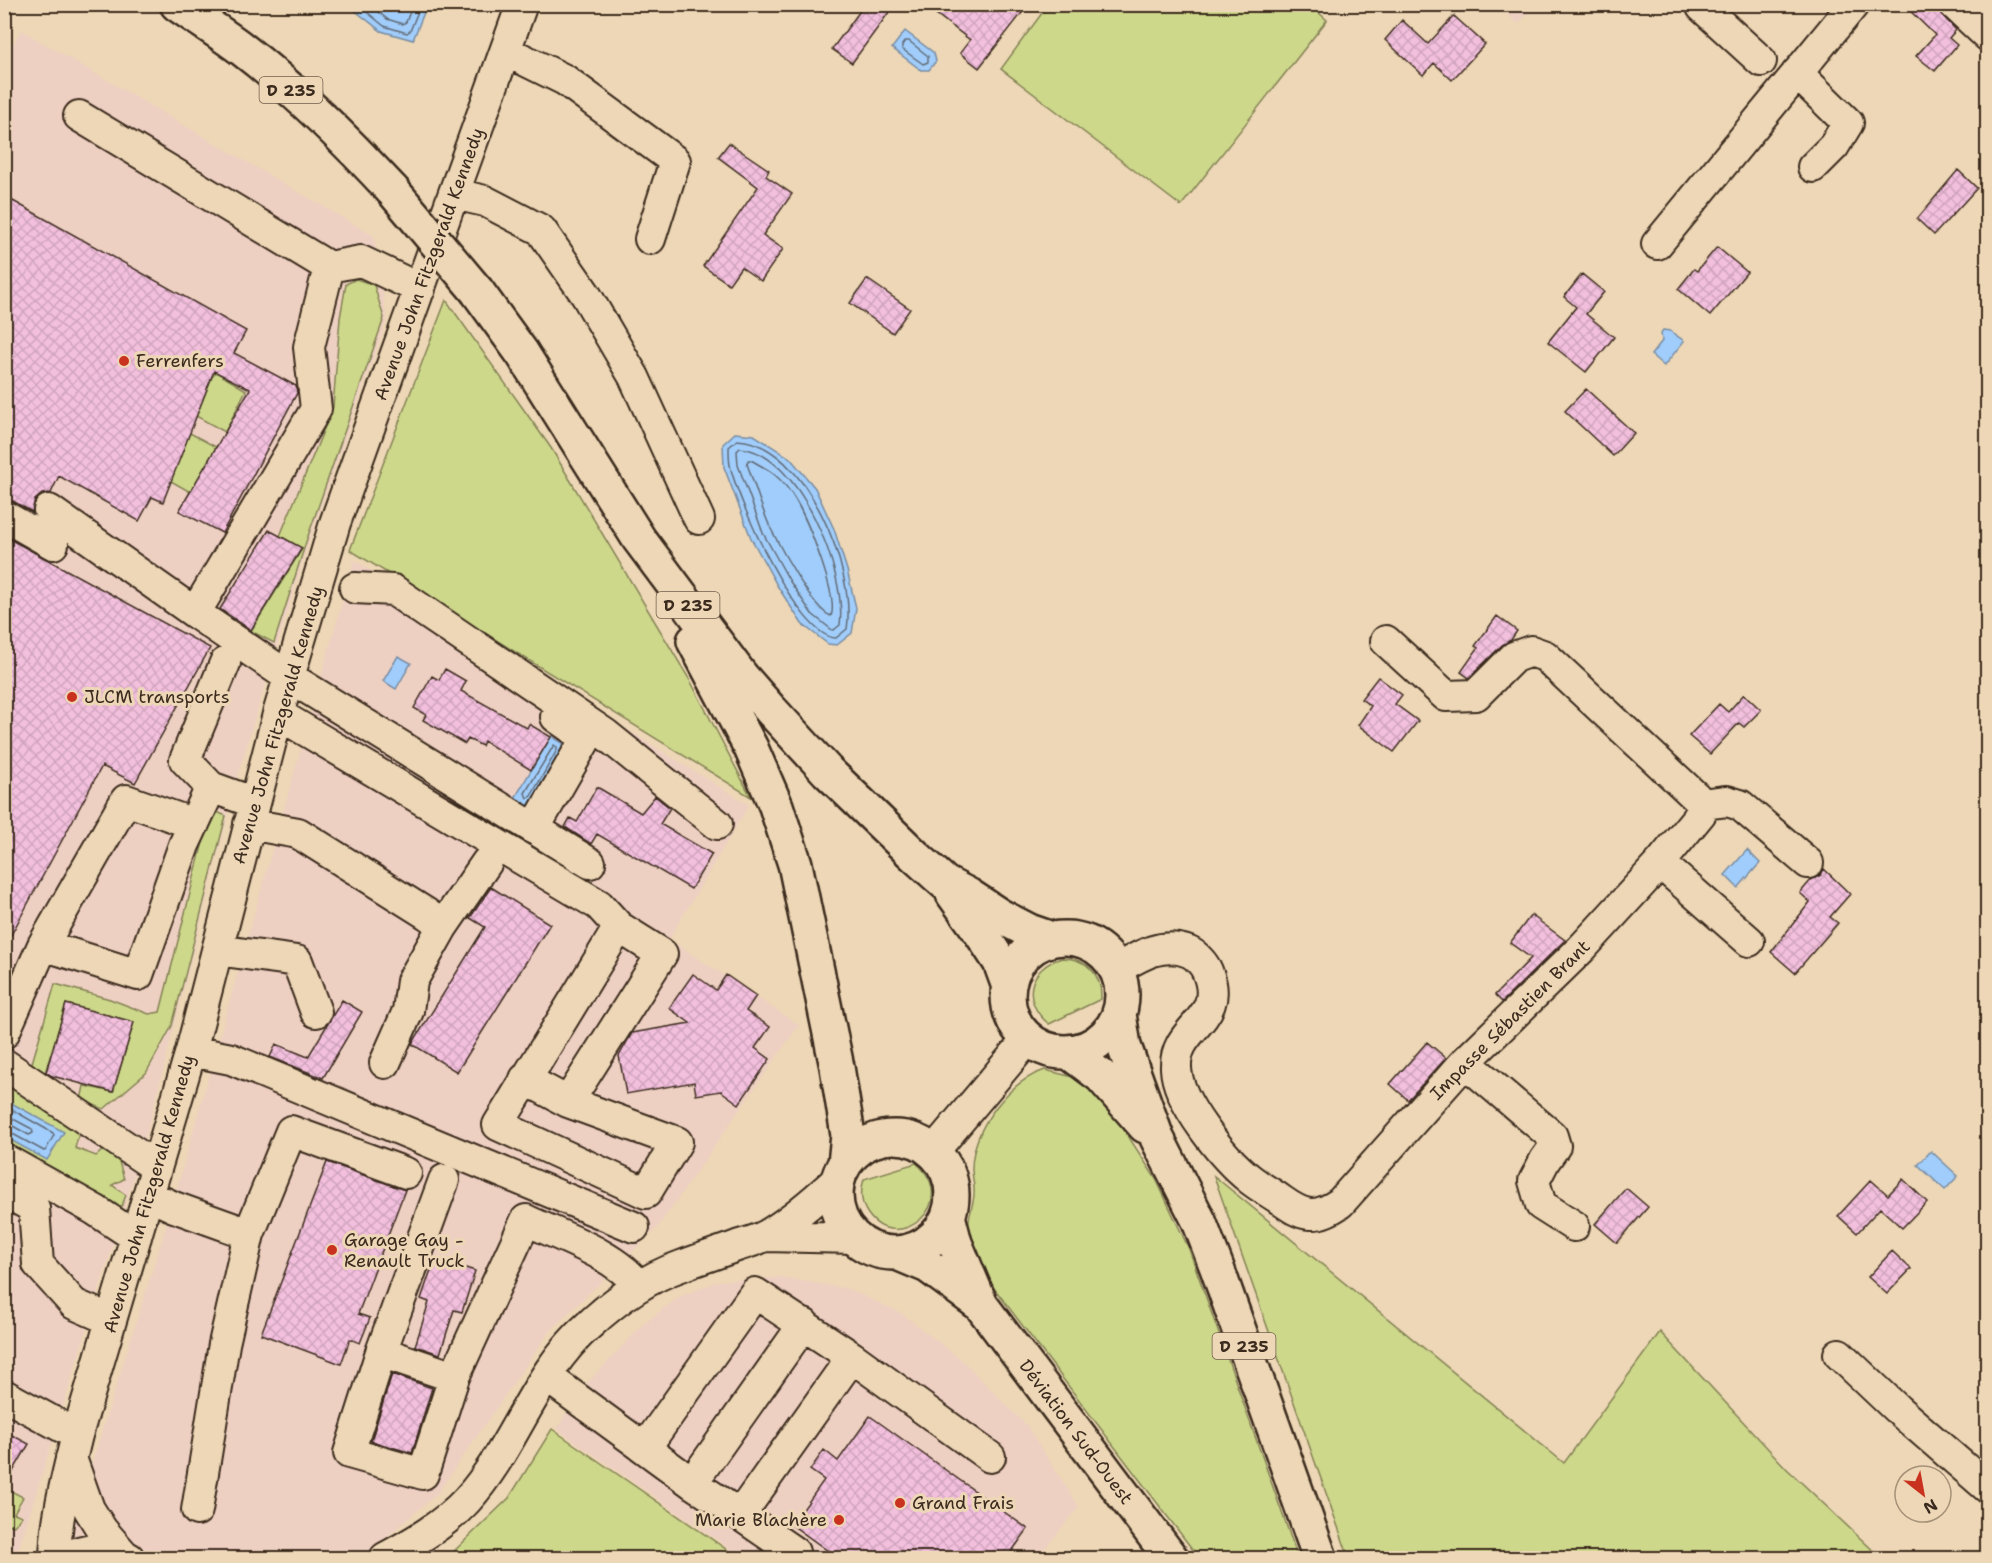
<svg xmlns="http://www.w3.org/2000/svg" width="1992" height="1563" viewBox="0 0 1992 1563" font-family="'Shantell Sans',sans-serif">
<style>
.built{fill:#eed0c2}
.green{fill:#cdd88b;stroke:#848154;stroke-width:1.5}
.water{fill:#a0cdfb;stroke:#788ca3;stroke-width:1.5}
.lines{fill:none;stroke-linecap:round;stroke-linejoin:round}
.shore{stroke:#636b76;stroke-width:1.5}
.building{fill:url(#building-cross-hatch);stroke:#3b2a1e;stroke-width:1.5}
.minor-casing{stroke:#3b2a1e;stroke-width:34}
.major-casing{stroke:#3b2a1e;stroke-width:38}
.minor{stroke:#edd7b6;stroke-width:30}
.major{stroke:#edd7b6;stroke-width:33}
.rail{stroke:#3b2a1e;stroke-width:4.5;stroke-dasharray:9 4.5;stroke-linecap:butt}
.major-bridge-casing{stroke:#3b2a1e;stroke-width:38;stroke-linecap:butt}
.major-bridge{stroke:#edd7b6;stroke-width:33}
.poi-dot{fill:#c8321e;stroke:#edd7b6;stroke-width:2}
.labels{text-anchor:middle;dominant-baseline:central;stroke-width:6;stroke-linejoin:round;paint-order:stroke}
.shield{fill:#edd7b6;stroke:#705e4c;stroke-width:1.5}
.shield-label{font-size:16px;font-weight:bold;fill:#3b2a1e}
.street-label{font-size:18px;fill:#3b2a1e;stroke:#edd7b6}
.poi-label{font-size:18px;fill:#3b2a1e;stroke:#edd7b6;text-anchor:start}
</style>
<defs>
<pattern id="building-cross-hatch" width="8" height="8" patternUnits="userSpaceOnUse" patternTransform="scale(1.5)"><rect width="8" height="8" fill="#f2bfdd"/><path d="M0 0l8 8M0 8l8-8" fill="none" stroke="#d0a4bd"/></pattern>
</defs>
<rect width="100%" height="100%" fill="#edd7b6"/>
<filter id="ink" filterUnits="userSpaceOnUse"><feTurbulence type="fractalNoise" baseFrequency=".0167" numOctaves="2"/><feDisplacementMap in="SourceGraphic" scale="12" xChannelSelector="R" yChannelSelector="G"/><feConvolveMatrix kernelMatrix="1 2 1 2 8 2 1 2 1" color-interpolation-filters="sRGB"/></filter>
<g filter="url(#ink)">
<!-- built -->
<path class="built" d="M1496,5H1536L1518,24Z
M21,30L374,236L387,320L309,541L240,768L145,1141L16,1558H5L4,60Z
M354,560L749,805L669,939L799,1025L658,1227L549,1332L437,1494L362,1558H62L166,1227Z
M781,1277L848,1289L901,1313L963,1361L1027,1426L1079,1507L1037,1558H743L557,1429L577,1394L644,1323L679,1297L718,1281Z"/>
<!-- green -->
<path class="green" d="M1048,5H1310L1327,20L1181,206L1001,69Z
M356,279L374,285L384,318L307,539L274,643L251,631L302,549L280,536L333,407L340,318L346,284Z
M446,300L551,448L691,682L751,797L350,550Z
M216,372L246,390L225,432L196,416L212,377Z
M188,432L216,447L192,493L162,476Z
M217,812L226,816L172,1026L146,1073L104,1109L81,1100L84,1086L113,1092L134,1022L66,1004L45,1073L37,1071L32,1063L55,984L110,999L149,1014L160,1012L207,826Z
M1062,958C1087,958 1102,974 1101,999L1049,1024C1021,1002 1027,968 1062,958Z
M1045,1070L1081,1079L1104,1099L1156,1179L1189,1249L1298,1558H1199L975,1263C973,1253 968,1242 968,1232C967,1220 973,1207 974,1195C975,1186 972,1177 972,1168C973,1128 1008,1082 1045,1070Z
M4,1080L81,1126L75,1148L96,1156L108,1146L116,1151L124,1179L112,1185L126,1195L119,1214L5,1149Z
M916,1163C963,1203 897,1256 868,1214C860,1203 860,1192 864,1179Z
M1214,1176L1564,1463L1660,1332L1787,1469L1881,1558H1349Z
M552,1429L739,1558H452L450,1555L509,1498Z
M5,1488L23,1497L14,1513L22,1516L14,1526L6,1524L5,1529Z"/>
<!-- water -->
<path class="water" d="M348,5H427L413,40L381,31Z
M905,31L934,53L936,61L929,70H921L892,48Z
M1663,330L1670,331L1684,341L1664,366L1651,355L1662,341L1661,333Z
M735,433L754,435L790,458L815,488L834,529L847,570L856,608L852,633L837,645L828,644L802,624L778,587L751,538L724,467L723,444Z
M398,656L411,663L396,689L383,681Z
M551,736L566,745L531,808L515,798Z
M1747,850L1760,863L1738,888L1725,875Z
M4,1099L64,1132L47,1160L5,1137Z
M1931,1151L1958,1176L1945,1190L1918,1165Z"/>
<g class="lines">
<!-- shore -->
<path class="shore" d="M357,4L384,26L407,33L410,31L421,4
M369,4L387,19L403,24L406,22L413,4
M905,41H909L928,56V62L923,64L902,49V45Z
M737,440C806,443 856,571 847,629L836,638C799,638 737,500 730,465C729,460 729,453 729,447Z
M740,448C800,453 847,574 840,625L834,630H832L812,614L789,580L763,533L738,465L737,451Z
M748,460H751C759,465 768,469 775,475C782,481 791,492 796,501C807,519 839,598 831,616C814,611 780,547 771,529C761,508 755,485 747,464Z
M554,745L557,747V750L531,796L527,798L525,793Z
M4,1105L53,1133L54,1135L46,1150L44,1151L9,1132H4
M4,1114L32,1129L33,1133L29,1135L11,1125L4,1124"/>
</g>
<!-- building -->
<path class="building" d="M865,4H895L852,63L832,49Z
M923,4H1029L979,68L960,53L970,40Z
M1903,4H1932L1956,30L1949,38L1957,45L1935,71L1916,56L1935,35Z
M1454,16L1485,44L1452,80L1434,63L1423,75L1385,40L1402,20L1428,44Z
M729,143L769,170L766,176L792,194L763,235L783,249L761,281L741,267L729,284L703,266L758,187L718,157Z
M1958,170L1977,188L1934,235L1917,219Z
M4,196L246,331L234,353L296,386L297,393L222,533L179,511L250,389L214,371L163,502L152,497L139,521L59,476L51,493L42,494L35,500L32,512L13,501L4,499Z
M1717,247L1747,272L1710,316L1678,289L1694,269L1697,271Z
M1582,274L1604,292L1586,314L1614,337L1586,372L1548,342L1576,307L1564,297Z
M867,279L910,309L893,333L850,303Z
M1586,389L1634,433L1613,456L1565,411Z
M269,530L302,548L251,630L220,609Z
M4,536L210,648L135,783L102,766L4,948Z
M1497,616L1517,631L1511,640L1502,645L1469,678L1461,672L1478,648L1475,646Z
M445,669L466,681L461,691L527,728L529,724L551,737L531,770L484,741L482,746L468,739L465,744L423,720L426,715L414,708L432,676L439,680Z
M1378,677L1402,695L1395,704L1418,721L1394,752L1358,725L1371,706L1361,699Z
M1744,694L1761,710L1744,727L1739,723L1710,754L1689,736L1719,704L1728,712Z
M597,787L641,813L655,796L670,808L660,824L712,854L691,889L597,834L591,844L565,827L570,818L577,822Z
M1824,869L1850,894L1830,917L1838,923L1795,973L1771,952L1810,902L1800,893L1811,880L1821,875Z
M491,887L550,924L457,1072L412,1044L485,927L470,918Z
M1531,915L1565,940L1502,1002L1495,995L1531,958L1510,943Z
M693,974L716,990L726,975L756,996L746,1011L770,1027L755,1048L770,1059L739,1104L721,1091L696,1095L694,1082L626,1094L619,1056L632,1033L690,1023L669,1008Z
M342,1000L362,1012L323,1078L270,1057L276,1044L308,1057Z
M66,1004L134,1022L113,1092L52,1076L46,1072Z
M1427,1042L1446,1058L1408,1100L1390,1084Z
M327,1162L405,1190L358,1314L370,1318L360,1343L350,1339L341,1364L261,1334Z
M1903,1179L1927,1202L1902,1228L1880,1208L1857,1233L1838,1216L1871,1180L1888,1195Z
M1626,1188L1648,1207L1617,1243L1595,1224Z
M1892,1251L1911,1269L1887,1294L1868,1277Z
M435,1258L475,1271L462,1312L454,1310L440,1354L415,1346L429,1302L421,1299Z
M392,1374L432,1388L412,1453L371,1441Z
M870,1416L1028,1529L1007,1558H838L792,1525L824,1480L810,1470L824,1450L838,1461Z
M4,1431L29,1444L4,1487Z"/>
<g class="lines">
<!-- minor casing -->
<g class="minor-casing">
<path id="minor" d="M1704,4L1702,7L1761,61
M1954,4L1988,36
M506,51L565,80L675,161L650,239
M1797,73L1848,123L1834,146L1813,167
M79,116L329,267L361,261L420,289
M454,194L485,201L541,230L586,295L634,377L699,519
M1657,244L1854,4
M329,267L309,347L316,409L195,613L289,677L590,863
M49,510L195,613
M4,516L53,544
M355,588L393,590L605,734L717,824
M278,714L599,905L619,927L498,1125L646,1193L677,1142L568,1102L662,954L619,927
M211,787L185,760L225,663
M1702,804L1727,801L1740,805L1808,863
M249,824L298,833L427,914L443,926L412,981L408,1011L385,1063
M534,829L584,742L576,731L556,717
M1660,863L1749,941
M443,926L487,862
M43,945L138,975L184,845L211,787L255,803
M217,950L297,961L316,1012
M1117,969C1139,956 1162,941 1189,952C1196,955 1204,964 1207,971C1228,1021 1174,1025 1176,1068C1177,1102 1225,1160 1251,1180C1260,1187 1269,1192 1278,1198C1288,1205 1298,1213 1310,1214C1321,1215 1331,1209 1340,1203L1465,1062L1582,948L1660,863L1701,813L1702,804L1696,797L1545,656L1531,651L1514,657L1476,695L1446,696L1386,641
M4,1033L43,945L126,800L194,824
M191,1051L231,1059L634,1227
M1465,1062L1552,1136L1555,1146L1545,1160L1534,1181L1541,1205L1574,1226
M4,1064L156,1167
M525,1079L568,1102
M933,1152L1028,1039
M4,1159L95,1210L136,1237
M4,1191L34,1208L38,1264L74,1304L111,1320
M148,1195L174,1207L249,1234L291,1131L406,1173
M765,1236L855,1238
M381,1352L444,1180
M1839,1354L1897,1409L1988,1488
M852,1357L990,1457
M546,1376L692,1483L740,1515L852,1357L755,1293L645,1448
M454,1377L381,1352L349,1453L423,1474L454,1377L526,1220C562,1237 615,1254 639,1286
M4,1395L77,1435
M71,1458L89,1509L102,1530L123,1554
M692,1483L804,1324
M197,1510L224,1344L249,1234
M740,1515L794,1552
M55,1558C56,1516 67,1476 77,1435L191,1051L278,714L335,523L522,4
M65,1558C85,1547 109,1545 129,1558
M385,1558C414,1542 444,1525 467,1500C515,1447 534,1373 589,1325C616,1300 646,1278 681,1266C699,1259 718,1253 737,1246C746,1243 758,1240 767,1235C792,1220 816,1199 838,1179"/>
</g>
<!-- major casing -->
<g class="major-casing">
<path id="major" d="M177,4C198,19 221,33 242,49C297,91 346,140 393,191
M477,291L522,353L639,539L742,677L770,709L828,772L915,856L945,883L968,895L1000,916L1029,931L1052,939
M694,641L751,748L776,806L795,864L837,1067L848,1135L845,1164
M953,894L981,933L1000,962L1008,984
M1008 995a57 57 0 1 1 114 0a57 57 0 1 1-114 0Z
M1119,1014L1124,1046L1157,1138L1199,1221L1217,1268L1320,1558
M1069,1052L1101,1076L1145,1126
M836 1195a58 58 0 1 1 116 0a58 58 0 1 1-116 0Z
M948,1216L955,1243L981,1305L1171,1558
M897,1253L928,1266L981,1305"/>
</g>
<!-- minor -->
<use href="#minor" class="minor"/>
<!-- major -->
<use href="#major" class="major"/>
<!-- rail -->
<path class="rail" d="M4,22L14,4"/>
<!-- major-bridge casing -->
<g class="major-bridge-casing">
<path id="major-bridge" d="M393,191L477,291"/>
</g>
<!-- major-bridge -->
<use href="#major-bridge" class="major-bridge"/>
</g>
</g>
<!-- markers -->
<g class="poi-dot">
<circle cx="124" cy="361" r="6"/>
<circle cx="72" cy="697" r="6"/>
<circle cx="332" cy="1250" r="6"/>
<circle cx="900" cy="1503" r="6"/>
<circle cx="839" cy="1520" r="6"/>
</g>
<g class="labels">
<!-- shield labels -->
<g class="shield">
<rect x="259.5" y="77" width="63" height="26" rx="4.5"/>
<rect x="656.5" y="592" width="63" height="26" rx="4.5"/>
<rect x="1212.5" y="1333" width="63" height="26" rx="4.5"/>
</g>
<g class="shield-label">
<text x="291" y="90">D 235</text>
<text x="688" y="605">D 235</text>
<text x="1244" y="1346">D 235</text>
</g>
<!-- street labels -->
<g class="street-label">
<text transform="translate(429 264) rotate(-70)">Avenue John Fitzgerald Kennedy</text>
<text transform="translate(278 725) rotate(-74)">Avenue John Fitzgerald Kennedy</text>
<text transform="translate(1510 1020) rotate(-45)">Impasse Sébastien Brant</text>
<text transform="translate(149 1194) rotate(-74)">Avenue John Fitzgerald Kennedy</text>
<text transform="translate(1076 1432) rotate(53)">Déviation Sud-Ouest</text>
</g>
<!-- poi labels -->
<g class="poi-label">
<text x="136" y="361">Ferrenfers</text>
<text x="84" y="697">JLCM transports</text>
<text x="344" y="1240">Garage Gay -<tspan x="344" dy="21">Renault Truck</tspan></text>
<text x="912" y="1503">Grand Frais</text>
<text x="827" y="1520" text-anchor="end">Marie Blachère</text>
</g>
</g>
<!-- margin -->
<rect width="1992" height="1563" fill="none" stroke="#edd7b6" stroke-width="24"/>
<rect x="12" y="12" width="1968" height="1539" fill="none" stroke="#3b2a1e" stroke-width="2" filter="url(#ink)"/>
<!-- north arrow -->
<g transform="translate(1923 1494) rotate(149)"><circle r="28" fill="#edd7b6" stroke="#a69279" stroke-width="1.5"/>
<path d="M0-4.5L10 22L0 15L-10 22Z" fill="#c8321e"/>
<text y="-9" font-size="16" font-weight="bold" text-anchor="middle" fill="#3b2a1e">N</text>
</g>
</svg>
